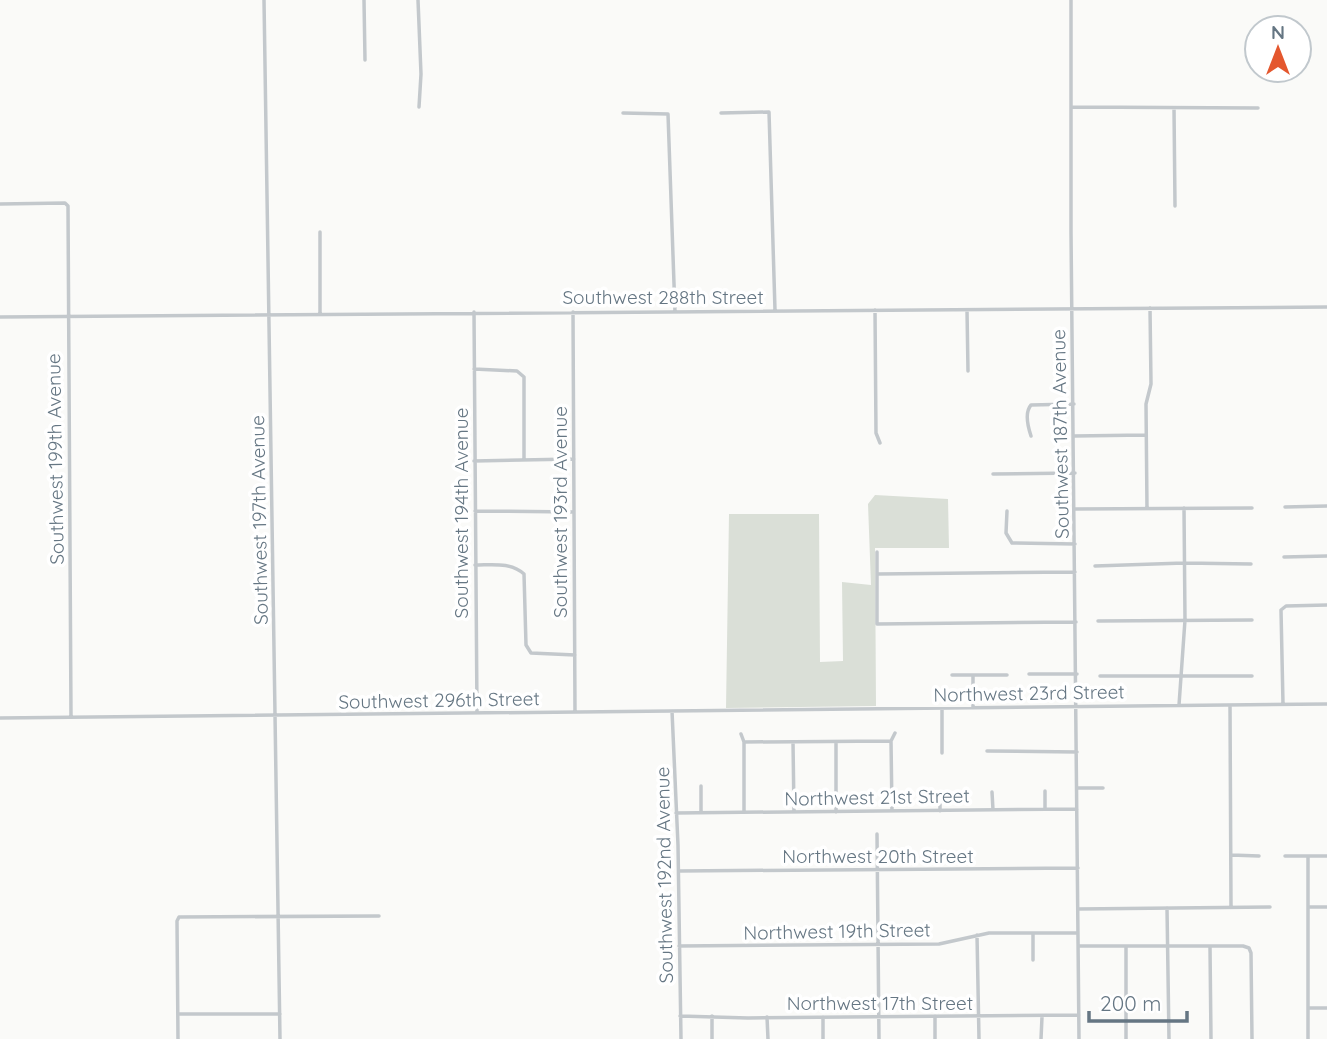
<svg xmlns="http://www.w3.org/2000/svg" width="1327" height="1039" viewBox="0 0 1327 1039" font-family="Quicksand,sans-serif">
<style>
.green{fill:#dadfd7}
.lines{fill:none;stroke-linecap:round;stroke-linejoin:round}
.minor{stroke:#c3c8cc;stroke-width:3.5}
.labels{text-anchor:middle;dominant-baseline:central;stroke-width:7;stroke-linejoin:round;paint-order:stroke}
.street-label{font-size:19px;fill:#657683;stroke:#fff}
</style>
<rect width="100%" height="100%" fill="#fafaf8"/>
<!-- green -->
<path class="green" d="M875,495L948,499L949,548H875L876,706L726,708L729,514H819L820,662L843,661L842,582L871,585L868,504Z"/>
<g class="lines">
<!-- minor -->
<path class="minor" d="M264,0L280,1039
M364,0L365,60
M418,0L421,74L419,107
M1071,0V232L1079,1039
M1072,107L1258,108
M1174,108L1175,206
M623,113L668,114L675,312
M721,113L769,112L775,310
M0,204L65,203L68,206L71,716
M320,232V313
M875,310L876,433L880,443
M967,310L968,371
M474,312L477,713
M573,312L575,712
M0,317L1327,307
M474,369L517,371L524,377V460
M1031,436C1028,427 1024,413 1031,405L1074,404
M1074,436L1146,435
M474,461L574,459
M993,474L1075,473
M1285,507L1327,506
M1075,509L1252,508
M1147,509L1146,404L1151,384L1150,308
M475,511L574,512
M1007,511L1006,533L1012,543L1075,544
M877,552V624L1076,622
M1284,557L1327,556
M475,565C493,565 511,562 524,574L526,645L531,653L575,655
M1095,566L1184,563L1251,564
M878,574L1075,572
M1098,621L1252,620
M1029,674H1077
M952,675H973
M1100,676H1252
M1283,704L1281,610L1286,606L1327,605
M1179,705L1185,620L1184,508
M1230,705L1231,907
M973,708V675H1007
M672,711L678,845L681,1039
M0,718L1327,704
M741,734L744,742V812
M744,742L891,741
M793,742L794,812
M836,742V812
M987,751L1077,752
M942,753V709
M701,786V812
M1077,788H1103
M1045,791V809
M940,792V811
M992,792L993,810
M892,811L891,741L895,733
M676,813L1077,809
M877,834L879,1039
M1231,855L1259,856
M1285,856H1327
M1308,856V1039
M679,871L1078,868
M1308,907H1327
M1167,908L1169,1039
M1078,909L1270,907
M977,935L979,1039
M679,946L939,944L989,933H1078
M1078,946H1243L1249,948L1251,953L1252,1039
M1126,947V1039
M1210,947L1211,1039
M1033,960V933
M1308,1008H1327
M178,1014H280
M680,1016L748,1018L1079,1015
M712,1016V1039
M935,1016V1039
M767,1017L768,1039
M823,1017V1039
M178,1039L177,921L179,917L379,916
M1041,1039L1042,1017"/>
</g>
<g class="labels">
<!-- street labels -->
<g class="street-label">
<text x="663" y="297">Southwest 288th Street</text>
<text transform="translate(1060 434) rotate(-91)">Southwest 187th Avenue</text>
<text transform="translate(55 459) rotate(-91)">Southwest 199th Avenue</text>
<text transform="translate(560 512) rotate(-90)">Southwest 193rd Avenue</text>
<text transform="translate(461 513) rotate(-90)">Southwest 194th Avenue</text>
<text transform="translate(259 520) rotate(-91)">Southwest 197th Avenue</text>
<text transform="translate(1029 693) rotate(-1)">Northwest 23rd Street</text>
<text transform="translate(439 700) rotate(-1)">Southwest 296th Street</text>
<text transform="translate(877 797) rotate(-1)">Northwest 21st Street</text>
<text x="878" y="856">Northwest 20th Street</text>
<text transform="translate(664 875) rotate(-91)">Southwest 192nd Avenue</text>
<text transform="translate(837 931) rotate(-1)">Northwest 19th Street</text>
<text x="880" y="1003">Northwest 17th Street</text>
</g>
</g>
<!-- north arrow -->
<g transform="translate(1278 49)"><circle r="33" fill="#ffffff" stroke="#c1c8cd" stroke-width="2"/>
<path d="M0-5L12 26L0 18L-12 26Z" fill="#e4572e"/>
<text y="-10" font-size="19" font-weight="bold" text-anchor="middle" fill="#657683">N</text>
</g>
<!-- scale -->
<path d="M1089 1011v10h98v-10" fill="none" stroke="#657683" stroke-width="3.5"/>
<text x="1100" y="1011" font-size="21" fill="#657683" stroke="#ffffff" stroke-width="5" paint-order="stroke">200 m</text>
</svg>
